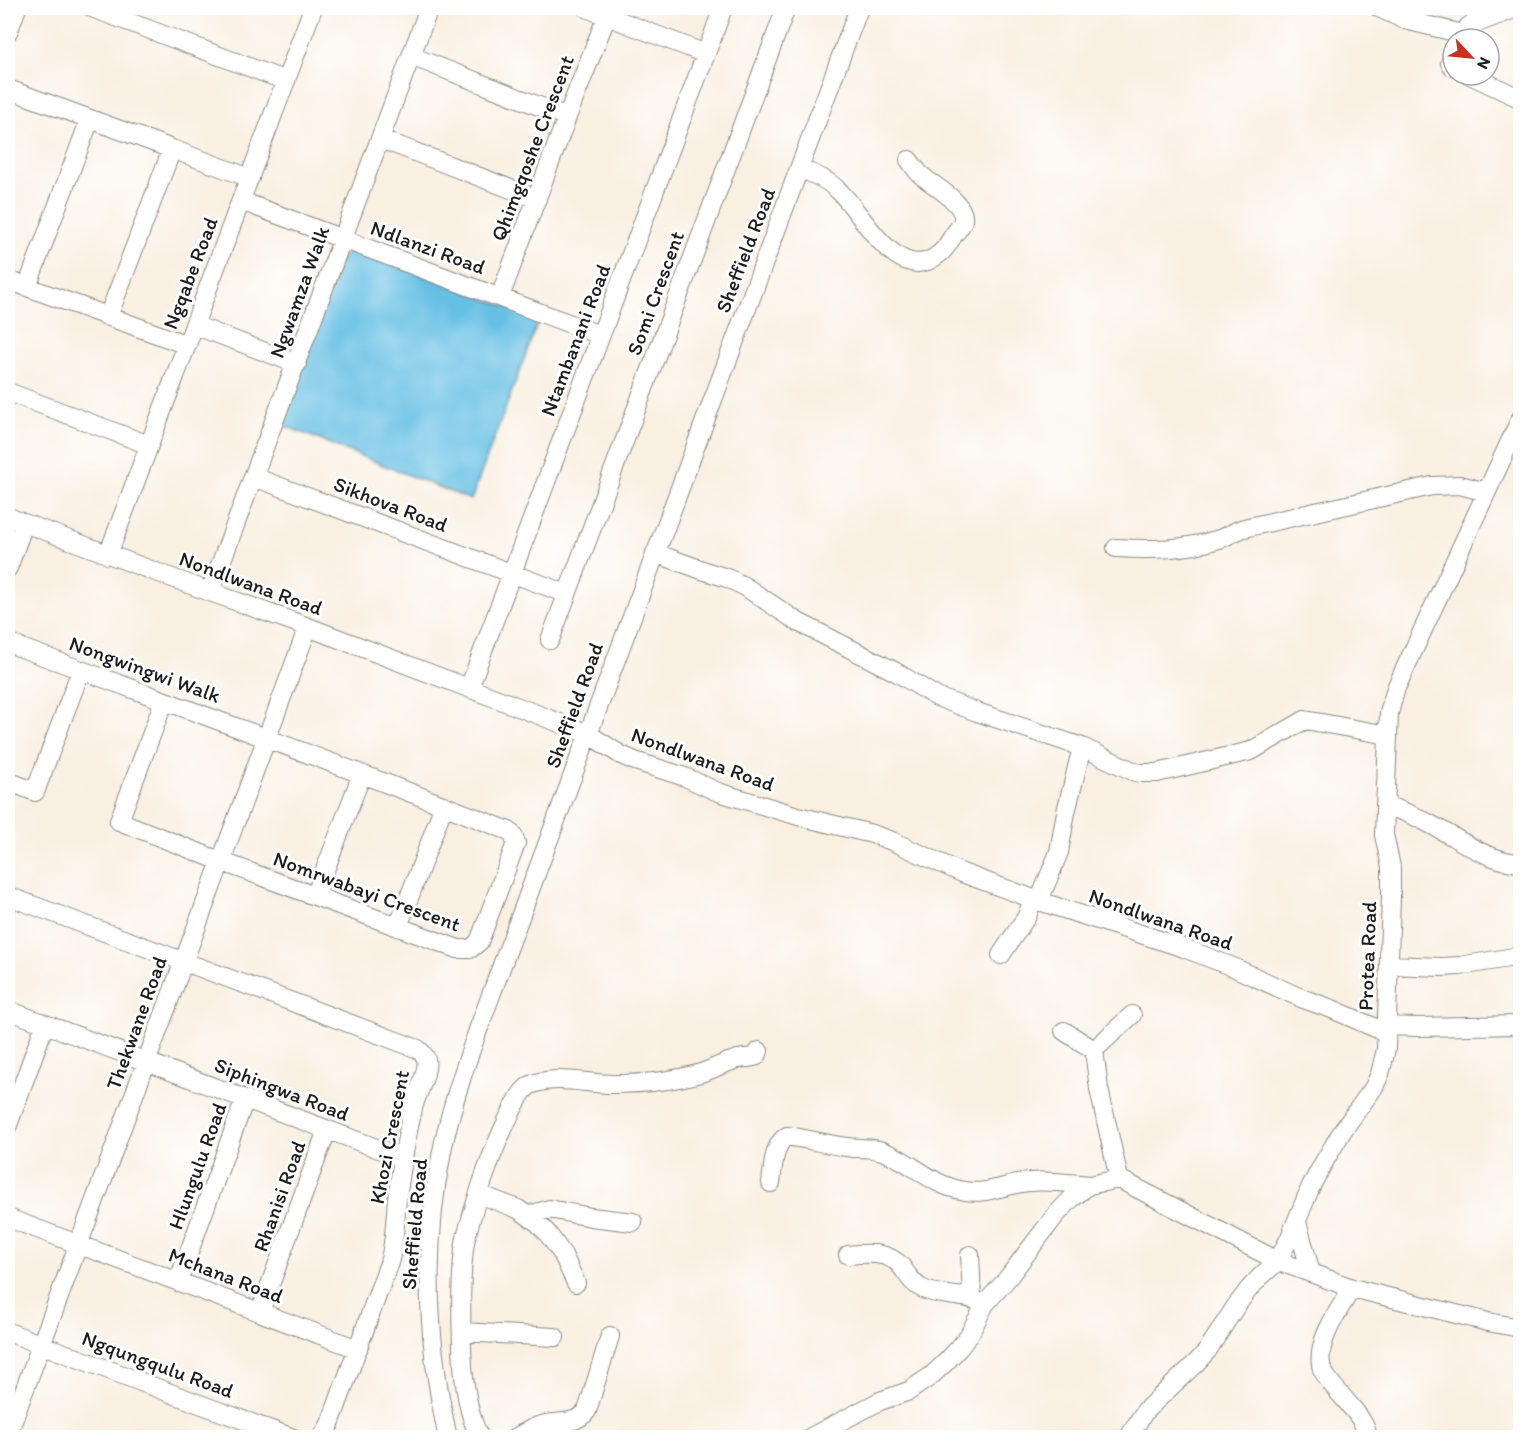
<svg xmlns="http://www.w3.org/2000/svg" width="1528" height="1445" viewBox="0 0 1528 1445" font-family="Itim,sans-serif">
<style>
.water{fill:#66c0e4;stroke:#416e80;stroke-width:1.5}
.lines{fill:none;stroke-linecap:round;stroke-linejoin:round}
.minor-casing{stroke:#8a867f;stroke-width:20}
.minor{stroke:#fff;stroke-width:18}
.labels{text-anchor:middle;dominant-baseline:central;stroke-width:6;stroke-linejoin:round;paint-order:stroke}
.street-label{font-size:21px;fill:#1c1c1c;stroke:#fff}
</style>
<rect width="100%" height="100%" fill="#fff"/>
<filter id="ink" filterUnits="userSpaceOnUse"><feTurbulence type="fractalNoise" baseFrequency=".0167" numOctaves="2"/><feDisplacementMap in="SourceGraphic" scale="12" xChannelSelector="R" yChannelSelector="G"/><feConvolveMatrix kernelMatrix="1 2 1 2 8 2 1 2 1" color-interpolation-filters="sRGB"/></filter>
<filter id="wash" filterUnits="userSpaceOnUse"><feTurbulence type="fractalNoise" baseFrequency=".008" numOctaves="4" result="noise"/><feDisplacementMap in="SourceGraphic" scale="24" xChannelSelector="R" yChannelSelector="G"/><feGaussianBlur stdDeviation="1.35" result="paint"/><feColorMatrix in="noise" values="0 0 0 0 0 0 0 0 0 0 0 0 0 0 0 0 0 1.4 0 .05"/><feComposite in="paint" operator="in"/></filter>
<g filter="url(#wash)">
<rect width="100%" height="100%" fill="#f9f0e2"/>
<!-- water -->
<path class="water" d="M354,250L539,319L471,500L280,424L342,256Z"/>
</g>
<g filter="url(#ink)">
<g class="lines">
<!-- minor casing -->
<g class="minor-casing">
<path id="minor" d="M92,8L286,81
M586,8L706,54
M1379,8L1405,20L1463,34
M8,32L17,8
M1462,39L1463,34L1469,26L1517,8
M411,56L567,117
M1453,57L1450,63L1453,67
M1470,75L1517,97
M8,89L90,119L27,287
M90,119L172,149
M381,139L537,199
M799,169C813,173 828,180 839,191C863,214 899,288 939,254C945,250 949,242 953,236C956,231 962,226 963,220C966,202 931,185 920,174C916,170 913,165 909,160
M241,201L600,335
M8,280L187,345
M500,297L567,117L610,8
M108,317L172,149L250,178
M194,325L297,364
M8,392L149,445
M254,477L567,594
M8,517L210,592L308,627L508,703L588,734L621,755L635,761L685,777L718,792L798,816L872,834L892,841L962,873L1039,901L1184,948L1233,967L1301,998L1332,1009L1387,1033
M1116,548C1150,550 1185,550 1219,539C1228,536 1235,531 1244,528L1432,486L1460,485L1486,492
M655,553L705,571L727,578L744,586L798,622L896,672L937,697L977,712L1082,747L1135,772L1141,773H1157L1251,751L1305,720L1388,735
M108,555L313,8
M8,568L24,524
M210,592L429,8
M550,640L786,8
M8,643C175,705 343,765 509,831L513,835L516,843L479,942L470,949H458L220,861L119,821L164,701
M469,688L723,8
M8,781L35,792L81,670
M1385,805C1400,810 1414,815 1428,823C1458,838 1486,861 1520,863
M8,896L418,1049C421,1052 425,1055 426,1059C429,1073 416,1095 413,1108C406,1138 401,1169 397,1199C395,1221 395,1242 389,1263L330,1424L322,1438
M315,896L362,774
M1039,901L1059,852L1066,812L1082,747
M398,927L444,805
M1001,955L1027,916L1033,899
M1389,965L1442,967L1460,966L1520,956
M8,1010L403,1158
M1387,1026L1418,1027L1520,1025
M1064,1031L1094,1050
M1094,1050L1099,1089L1119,1179
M1094,1050L1132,1015
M8,1125L45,1024
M771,1183C773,1169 773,1144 787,1136C807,1139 827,1144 846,1147C860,1149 875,1147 887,1153C917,1165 930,1185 965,1191C987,1195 1007,1184 1029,1182C1049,1180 1069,1183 1089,1185
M479,1194L518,1209L538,1223L548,1234L563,1255L576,1283
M529,1215L549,1209L591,1217L633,1222
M8,1218L358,1349
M1297,1222L1311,1273
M848,1255C865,1253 888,1251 901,1266C908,1275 912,1284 923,1289C943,1298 966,1293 985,1304
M970,1255L972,1298
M178,1282L245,1099
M1352,1288C1340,1308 1314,1344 1322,1369C1327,1381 1339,1392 1347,1402C1356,1413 1366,1423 1368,1438
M260,1312L327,1130
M8,1332L205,1406L293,1438
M462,1332L555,1337
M8,1434L308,627
M448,1438C427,1344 423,1245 442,1151C454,1091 477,1033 498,976L859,8
M480,1438C467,1413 463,1375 462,1348C461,1313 460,1277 465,1242C468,1229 472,1215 476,1202C487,1166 501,1129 520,1096C523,1091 527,1086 533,1084C558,1075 587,1084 612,1084C643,1084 674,1081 704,1072C715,1068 724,1063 735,1060C739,1058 755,1058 757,1056C758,1055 758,1053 759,1051
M515,1438C524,1433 532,1427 542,1425C557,1421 576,1425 587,1411L610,1336
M809,1438L880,1401L909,1391L931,1376L946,1362L959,1348L969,1335L985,1304L1007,1279L1055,1216L1071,1199L1089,1185L1119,1179L1278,1261L1352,1288L1488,1322L1520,1328
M1128,1438L1145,1411L1196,1363L1207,1351L1236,1306L1249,1289L1260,1277L1278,1261L1290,1237L1311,1186L1324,1162L1343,1130L1374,1087L1380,1074L1386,1049L1391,897V867L1384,835L1389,713L1396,688L1520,420"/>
</g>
<!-- minor -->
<use href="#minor" class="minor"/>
</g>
</g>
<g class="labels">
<!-- street labels -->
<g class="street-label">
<text transform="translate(532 148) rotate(-69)">Qhimgqoshe Crescent</text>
<text transform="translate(428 247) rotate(20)">Ndlanzi Road</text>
<text transform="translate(745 250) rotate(-69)">Sheffield Road</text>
<text transform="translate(190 273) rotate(-69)">Ngqabe Road</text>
<text transform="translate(299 292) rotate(-70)">Ngwamza Walk</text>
<text transform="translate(655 293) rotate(-70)">Somi Crescent</text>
<text transform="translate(575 340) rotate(-69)">Ntambanani Road</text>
<text transform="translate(391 504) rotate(21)">Sikhova Road</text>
<text transform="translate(251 583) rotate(20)">Nondlwana Road</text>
<text transform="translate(145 669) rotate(20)">Nongwingwi Walk</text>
<text transform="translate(574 705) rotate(-70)">Sheffield Road</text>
<text transform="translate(703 759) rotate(20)">Nondlwana Road</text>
<text transform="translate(367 891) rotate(20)">Nomrwabayi Crescent</text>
<text transform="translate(1161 919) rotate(19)">Nondlwana Road</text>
<text transform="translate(1367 956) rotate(-88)">Protea Road</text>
<text transform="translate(136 1023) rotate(-70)">Thekwane Road</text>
<text transform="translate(282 1089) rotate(21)">Siphingwa Road</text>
<text transform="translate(389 1137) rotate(-79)">Khozi Crescent</text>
<text transform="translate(197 1166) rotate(-70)">Hlungulu Road</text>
<text transform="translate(279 1196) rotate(-70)">Rhanisi Road</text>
<text transform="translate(414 1224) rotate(-85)">Sheffield Road</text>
<text transform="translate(226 1275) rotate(21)">Mchana Road</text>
<text transform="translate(158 1364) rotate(20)">Ngqungqulu Road</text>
</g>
</g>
<!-- margin -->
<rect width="1528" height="1445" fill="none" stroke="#fff" stroke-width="30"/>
<!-- north arrow -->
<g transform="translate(1471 57) rotate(116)"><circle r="28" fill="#ffffff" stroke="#a4a4a4" stroke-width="1.5"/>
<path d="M0-4.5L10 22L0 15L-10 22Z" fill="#c8321e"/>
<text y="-9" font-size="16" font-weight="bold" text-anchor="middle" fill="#1c1c1c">N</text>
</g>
</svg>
